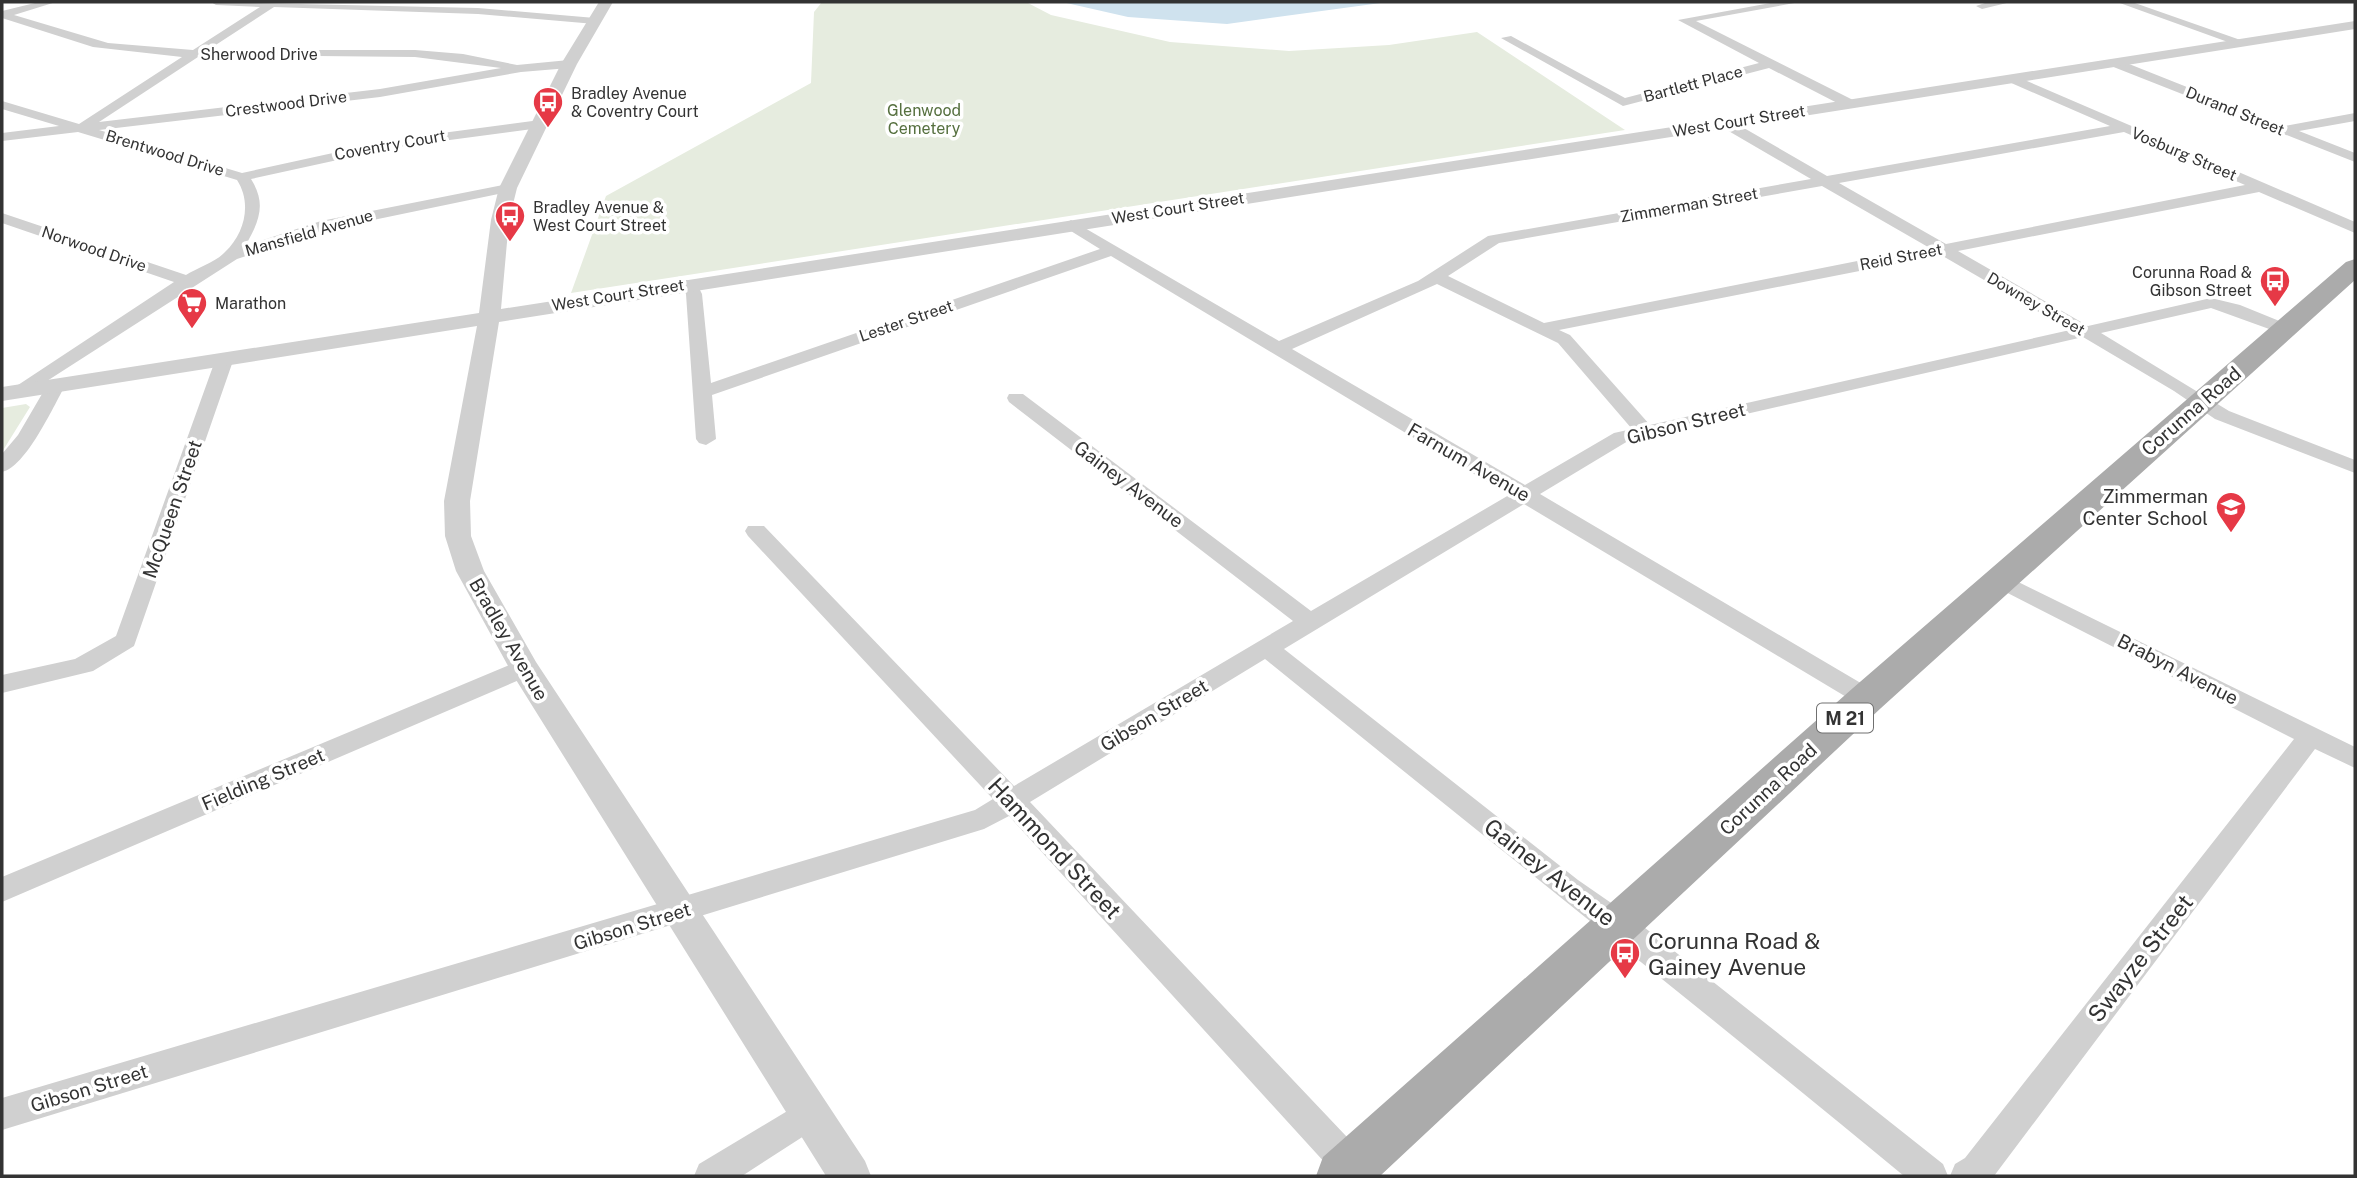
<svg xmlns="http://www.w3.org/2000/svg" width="2357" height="1178" viewBox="0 0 2357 1178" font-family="'Public Sans',sans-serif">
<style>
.green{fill:#e6ecdf}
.water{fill:#cfe2ee}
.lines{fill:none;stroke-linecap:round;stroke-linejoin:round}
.minor{fill:#d0d0d0;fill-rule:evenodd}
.tertiary{fill:#d0d0d0;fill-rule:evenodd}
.primary{fill:#ababab;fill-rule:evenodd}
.labels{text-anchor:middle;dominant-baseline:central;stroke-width:7;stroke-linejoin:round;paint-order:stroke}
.far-street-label{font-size:16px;fill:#333;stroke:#fff}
.far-poi-label{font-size:16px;fill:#333;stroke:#fff;text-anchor:start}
.far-park-label{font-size:16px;fill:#56703f;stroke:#fff}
.shield{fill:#fff;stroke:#707070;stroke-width:2}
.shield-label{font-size:18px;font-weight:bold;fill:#333}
.street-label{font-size:19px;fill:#333;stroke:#fff}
.poi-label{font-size:19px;fill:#333;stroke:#fff;text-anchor:end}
.near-street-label{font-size:23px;fill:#333;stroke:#fff}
.near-poi-label{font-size:23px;fill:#333;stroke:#fff;text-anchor:start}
</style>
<rect width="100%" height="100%" fill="#fff"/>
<!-- green -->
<path class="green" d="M822,2H1026L1051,15L1170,42L1289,51L1389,45L1477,32L1625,130L571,293L606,196L811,83L814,12Z
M26,404L30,407L2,452V408Z"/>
<!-- water -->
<path class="water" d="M1062,2H1388L1227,24L1128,17Z"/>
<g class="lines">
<!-- minor -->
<path class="minor" d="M39,2H56L14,15L108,43L193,50L260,7L216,5L211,2L478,8L595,18L601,21L595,24L478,14L274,7L208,50H415L463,54L517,65L569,60L575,64L569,68L521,72L380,97L99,130L242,173L397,139L540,120L547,124L540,128L397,147L251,179C267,204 259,222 245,246L321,221L508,184L515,188L508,192L325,230L237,259L22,397L15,395L13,391L15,387L174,282L2,223V213L186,275C197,268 216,262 225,252C245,233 252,203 237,180L78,132L2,141V133L59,126L2,109V101L79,124L182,57L93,47L2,18V11ZM318,56L415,57L501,68L380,89L99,122L198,57Z
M1776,2H1800L1696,21L1855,101V107H1845L1769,68L1623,106L1501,38L1511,36L1625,98L1759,63L1678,20Z
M1988,2H2011L1982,9L1976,6Z
M2117,2H2132L2249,43L2239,46Z
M2111,60H2119L2285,126L2355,113V121L2299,131L2355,153V162L2111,66Z
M2013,75L2355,222V233L2259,192L1958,251L2088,326L2211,298L2240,305L2289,325L2292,329L2289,333L2283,334L2211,308L2101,333L2229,411L2355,460V473L2215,419L2174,391L2083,337L1628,441L1540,494L1876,692L1879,698L1876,704L1867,707L1858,704L1524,504L1284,649L1578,880L1630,916L1943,1164L1948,1176H1904C1693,1002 1478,832 1265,659L1030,802L1364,1155L1369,1167L1365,1176H1337L1009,816L984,829L2,1130V1098L975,810L993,799L748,536L745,531L748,526H764L1014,786L1293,621L1009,402L1007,398L1009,394H1023L1311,611L1509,495L1111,256L712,395L716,439L706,445L699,443L696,439L686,294L681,284L683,280H695L702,294L711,383L1100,249L1066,228L1063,225L1071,220L1279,341L1418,281L1488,236L1811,179L1720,126V120H1730L1827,176L2110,126L2009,82L2007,79ZM2124,132L2245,185L1946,244L1839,183ZM1822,186L1928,247L1544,323L1448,276L1499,243ZM1941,255L2070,330L1650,425L1570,335L1559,330ZM1437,284L1558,343L1632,429L1614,433L1525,485L1292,349Z
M225,353L234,358L134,646L93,671L2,693V675L75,659L116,636L216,358Z
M56,380L65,386C53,407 26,467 2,472V454L18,435L49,382Z
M2000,573L2355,747V768L2315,749L1994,1176H1950L1955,1164L1965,1158L2294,739L1992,585L1989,580L1992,575Z
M524,659L533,662L536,668L533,674L2,902V877Z
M809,1098L821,1103L826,1114L821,1125L742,1176H694L699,1164Z"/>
<!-- tertiary -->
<path class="tertiary" d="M599,2H613L577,64L517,188L509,220L501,309L2355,21V29L499,322L470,501L471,536L484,571L536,662L865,1161L871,1176H826L513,675L456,571L445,536L444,501L477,326L2,401V387L479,313L491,220L499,188L561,64Z"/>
<!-- primary -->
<path class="primary" d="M2355,259V280L1881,708L1380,1176H1316L1323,1157L1853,688L2346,262Z"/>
</g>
<!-- icons -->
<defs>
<g id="bus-pin" transform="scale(1.575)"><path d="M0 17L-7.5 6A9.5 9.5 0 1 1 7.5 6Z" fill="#e63946" stroke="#fff"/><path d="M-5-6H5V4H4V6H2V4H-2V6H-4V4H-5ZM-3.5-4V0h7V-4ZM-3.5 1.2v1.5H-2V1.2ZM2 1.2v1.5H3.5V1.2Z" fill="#fff"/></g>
<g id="supermarket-pin" transform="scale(1.575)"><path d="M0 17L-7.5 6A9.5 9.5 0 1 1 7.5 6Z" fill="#e63946" stroke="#fff"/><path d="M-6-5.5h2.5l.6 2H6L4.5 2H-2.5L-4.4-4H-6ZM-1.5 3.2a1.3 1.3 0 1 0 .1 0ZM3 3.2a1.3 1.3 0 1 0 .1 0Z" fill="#fff"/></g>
<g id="school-pin" transform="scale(1.575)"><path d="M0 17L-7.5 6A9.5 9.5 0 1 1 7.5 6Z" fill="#e63946" stroke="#fff"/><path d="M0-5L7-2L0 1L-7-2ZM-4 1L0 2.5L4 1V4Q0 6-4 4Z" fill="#fff"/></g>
</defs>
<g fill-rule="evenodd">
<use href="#bus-pin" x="548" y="102"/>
<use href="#bus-pin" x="510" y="216"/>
<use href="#bus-pin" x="2275" y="281"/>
<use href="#supermarket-pin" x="192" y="303"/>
<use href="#school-pin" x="2231" y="507"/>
<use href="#bus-pin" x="1625" y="953"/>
</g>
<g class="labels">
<!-- far-street labels -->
<g class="far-street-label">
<text x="259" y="54">Sherwood Drive</text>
<text transform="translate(1693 84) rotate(-15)">Bartlett Place</text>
<text transform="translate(286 104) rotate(-7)">Crestwood Drive</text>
<text transform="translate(2235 111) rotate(22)">Durand Street</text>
<text transform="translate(1739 121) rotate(-9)">West Court Street</text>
<text transform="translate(390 145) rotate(-10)">Coventry Court</text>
<text transform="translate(165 153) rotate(17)">Brentwood Drive</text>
<text transform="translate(2184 154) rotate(23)">Vosburg Street</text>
<text transform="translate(1689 205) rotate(-10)">Zimmerman Street</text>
<text transform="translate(1178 208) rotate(-9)">West Court Street</text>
<text transform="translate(309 233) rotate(-16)">Mansfield Avenue</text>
<text transform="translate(94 249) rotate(19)">Norwood Drive</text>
<text transform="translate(1901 257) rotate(-11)">Reid Street</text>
<text transform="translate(618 295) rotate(-9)">West Court Street</text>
<text transform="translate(2036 304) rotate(30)">Downey Street</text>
<text transform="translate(906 321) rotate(-19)">Lester Street</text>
</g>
<!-- far-poi labels -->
<g class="far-poi-label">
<text x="571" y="93">Bradley Avenue<tspan x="571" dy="18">&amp; Coventry Court</tspan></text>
<text x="533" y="207">Bradley Avenue &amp;<tspan x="533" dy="18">West Court Street</tspan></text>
<text x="2252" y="272" text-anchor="end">Corunna Road &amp;<tspan x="2252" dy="18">Gibson Street</tspan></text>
<text x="215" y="303">Marathon</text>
</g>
<!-- far-park labels -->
<g class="far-park-label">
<text x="924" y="110">Glenwood<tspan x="924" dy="18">Cemetery</tspan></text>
</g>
<!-- shield labels -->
<rect class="shield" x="1817" y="703.5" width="56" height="29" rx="5"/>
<g class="shield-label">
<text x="1845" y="718">M 21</text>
</g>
<!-- street labels -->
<g class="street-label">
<text transform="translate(2191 411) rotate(-41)">Corunna Road</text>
<text transform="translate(1686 423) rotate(-14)">Gibson Street</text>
<text transform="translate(1469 462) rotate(30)">Farnum Avenue</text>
<text transform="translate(1129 484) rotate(37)">Gainey Avenue</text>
<text transform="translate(172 509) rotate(-71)">McQueen Street</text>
<text transform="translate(509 639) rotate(60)">Bradley Avenue</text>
<text transform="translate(2178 669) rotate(27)">Brabyn Avenue</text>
<text transform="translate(1154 715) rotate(-31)">Gibson Street</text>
<text transform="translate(263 779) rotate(-23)">Fielding Street</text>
<text transform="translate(1768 789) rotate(-43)">Corunna Road</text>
<text transform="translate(632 926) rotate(-17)">Gibson Street</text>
<text transform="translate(89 1088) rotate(-17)">Gibson Street</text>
</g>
<!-- poi labels -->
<g class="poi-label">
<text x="2208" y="496">Zimmerman<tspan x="2208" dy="22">Center School</tspan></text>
</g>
<!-- near-street labels -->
<g class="near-street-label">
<text transform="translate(1055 848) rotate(47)">Hammond Street</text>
<text transform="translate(1550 872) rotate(38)">Gainey Avenue</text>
<text transform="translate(2140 958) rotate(-52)">Swayze Street</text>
</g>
<!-- near-poi labels -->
<g class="near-poi-label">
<text x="1648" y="940">Corunna Road &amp;<tspan x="1648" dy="26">Gainey Avenue</tspan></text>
</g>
</g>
<!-- border -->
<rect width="2357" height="1178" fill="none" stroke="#333333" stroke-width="7"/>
</svg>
